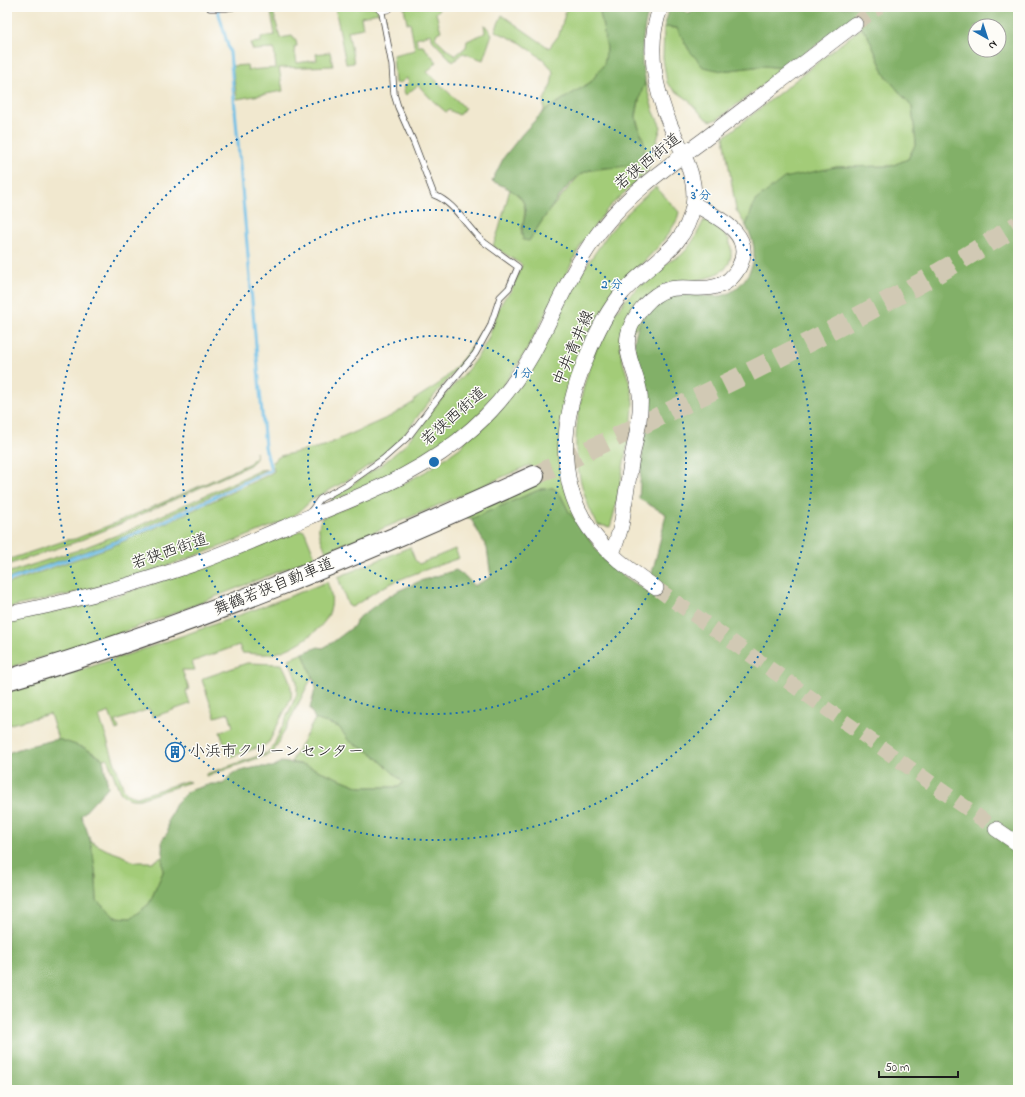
<svg xmlns="http://www.w3.org/2000/svg" width="1025" height="1097" viewBox="0 0 1025 1097" font-family="'Indie Flower','Klee One',sans-serif">
<style>
.green{fill:#a3cc78;stroke:#60744a}
.forest{fill:#82b068;stroke:#4f6642;fill-rule:evenodd}
.lines{fill:none;stroke-linecap:round;stroke-linejoin:round}
.stream{stroke:#6bbee7;stroke-width:3}
.secondary-tunnel{stroke:#d1c9b4;stroke-width:15;stroke-dasharray:15 8;stroke-linecap:butt}
.highway-tunnel{stroke:#d1c9b4;stroke-width:20;stroke-dasharray:20 10;stroke-linecap:butt}
.lane-casing{stroke:#3c3b37;stroke-width:7}
.street-casing{stroke:#3c3b37;stroke-width:12}
.secondary-casing{stroke:#3c3b37;stroke-width:16}
.highway-casing{stroke:#3c3b37;stroke-width:22}
.lane{stroke:#fff;stroke-width:5.5}
.street{stroke:#fff;stroke-width:11}
.secondary{stroke:#fff;stroke-width:15}
.highway{stroke:#fff;stroke-width:20}
.ring{fill:none;stroke:#1f6fb2;stroke-width:2;stroke-dasharray:2 4}
.labels{text-anchor:middle;dominant-baseline:central;stroke-width:3;stroke-linejoin:round;paint-order:stroke}
.street-label{font-size:16px;fill:#1c1c1c;stroke:#fdfcf7}
.poi-label{font-size:16px;fill:#1c1c1c;stroke:#fdfcf7;text-anchor:start}
.centre{fill:#1f6fb2;stroke:#fdfcf7;stroke-width:2}
.ring-label{font-size:12px;text-anchor:middle;font-weight:bold;fill:#1f6fb2;stroke:#fdfcf7;stroke-width:3;stroke-linejoin:round;paint-order:stroke}
</style>
<rect width="100%" height="100%" fill="#fdfcf7"/>
<filter id="ink" filterUnits="userSpaceOnUse"><feTurbulence type="fractalNoise" baseFrequency=".025" numOctaves="2"/><feDisplacementMap in="SourceGraphic" scale="8" xChannelSelector="R" yChannelSelector="G"/><feConvolveMatrix kernelMatrix="1 2 1 2 8 2 1 2 1" color-interpolation-filters="sRGB"/></filter>
<filter id="wash" filterUnits="userSpaceOnUse"><feTurbulence type="fractalNoise" baseFrequency=".012" numOctaves="4" result="noise"/><feDisplacementMap in="SourceGraphic" scale="16" xChannelSelector="R" yChannelSelector="G"/><feGaussianBlur stdDeviation="0.9" result="paint"/><feColorMatrix in="noise" values="0 0 0 0 0 0 0 0 0 0 0 0 0 0 0 0 0 1.4 0 .05"/><feComposite in="paint" operator="in"/></filter>
<g filter="url(#wash)">
<rect width="100%" height="100%" fill="#f1e8cf"/>
<!-- green -->
<path class="green" d="M270,7H272L280,38L292,36L296,41L297,46L294,47L297,63L317,60L316,54L330,52L333,66L279,68L283,91L237,99L232,66L247,65L248,70L276,68L274,49L253,50L250,43L261,42V37L275,35Z
M335,7H377L378,13L361,17L363,28L348,31L354,63L346,64Z
M409,7H438L439,10L436,13L441,31L437,33L435,38L455,56L466,47L467,41L485,33L484,24L492,34L483,60L463,53L453,62L433,41L431,34L416,38L418,46H423L437,62L427,72L465,108L459,115L449,110L446,112L433,101L418,85L406,95L404,92V87L409,82L407,78L400,83H395L393,55L415,50L410,23H407L404,8Z
M567,7H599L607,48L604,64L591,82L544,111V100L551,85L553,74L552,69L544,60L521,43L495,31L502,15L549,48L559,35Z
M664,27L677,28L689,50L722,71L763,66L785,68L718,119L711,121L705,118L686,98L674,90L667,83L663,58Z
M861,28L868,36L885,75L912,107L916,143L908,159L891,166L836,167L755,201L746,226L736,210L724,137Z
M645,82L653,110L661,127L648,171L609,207L582,243L527,350L501,389L472,422L423,459L331,502L332,498L385,462L404,446L440,400L465,373L478,356L488,339L499,308L505,297L511,291L522,265L493,246L499,229L510,189C530,202 525,212 521,233L529,241L548,212L578,177L586,171L607,168L645,149L636,117L641,92Z
M655,187L657,188L679,212L677,220L669,233L659,246L633,273L560,425L589,540L569,512L560,494L553,488L541,489L471,519L464,516L537,479L530,465L425,511L326,552C322,540 314,529 323,517L406,482L425,472L461,447L565,303L584,269L608,234L620,220Z
M704,220L717,227L729,239L731,248V256L729,263L725,269L711,277L693,281L620,341C619,363 633,381 633,403C633,420 629,436 626,452C621,477 618,503 610,527L598,525C585,503 578,477 576,452C574,403 595,330 630,295C642,282 657,269 672,260C675,258 678,258 680,256C691,247 698,232 704,220Z
M484,328L471,352L423,409L401,440L381,457L346,481L321,495L315,497L299,512L287,520L225,545L150,572L84,591L7,608V584L110,547L155,528L268,475L274,471L272,462L280,456L324,446L391,416L414,402L415,399C422,394 430,390 437,385C456,370 471,348 484,328Z
M256,452V459L250,465L127,521L76,542L7,565V560L67,540L75,539C134,516 192,490 250,463L255,457Z
M267,469L154,523L109,543L7,579V573L78,550L130,530L260,470Z
M302,530L305,532L315,557L162,618L97,641L7,668V621L53,612L116,596L200,568Z
M410,547L415,560L419,564L455,549L459,558C432,568 403,576 378,590C370,595 362,601 354,606L351,607L348,605L338,577Z
M327,582C331,591 333,601 330,611C324,631 289,652 270,654C261,655 251,653 242,653L239,645L192,662L195,670H182L189,689L186,691L190,704L153,717L149,709L116,721L119,729L116,730L109,712L99,716L124,790L127,794L137,797L186,781L190,782L140,799C131,800 126,798 120,792L107,758L103,759L85,748L58,739L50,714L7,725V692C116,661 221,623 327,582Z
M303,653L312,677L273,753L206,776V774L267,753L273,747L297,694V682L289,659Z
M247,663L282,664C287,674 293,685 291,698L269,742L265,745L231,757L228,755L220,732L233,727L229,713L215,717L202,680L204,678Z
M315,719L339,727L349,741L373,754L403,782L399,787H360L305,765L291,762Z
M90,841L107,850L121,855L134,862H153L162,857L163,872L149,904L131,918L115,917L97,901L96,876Z"/>
<!-- forest -->
<path class="forest" d="M599,7H650C644,24 642,42 642,61C642,68 646,75 645,82C645,84 643,88 642,90C640,98 636,109 636,117C637,130 649,143 643,155C634,172 603,165 587,171C568,178 540,224 529,241L523,240C521,231 523,225 525,216C529,195 507,188 492,181L504,157L523,133L544,111L591,82L604,64L607,48Z
M670,7H678L690,14L695,7H1018V1090H7V757L10,752L25,747L58,739L85,748L103,759L108,787L81,816C94,842 96,872 97,901L115,917L131,918L149,904L163,872L162,840L168,832V820L177,802L188,791L211,784H223L233,773L257,767H273L281,762L305,765L360,787H399L403,782L373,754L349,741L339,727L315,719L310,708L316,686L303,653L318,647L323,648L333,642L354,626L357,619L380,602L398,591L420,581L456,570L466,577L474,586L491,577L487,548L471,519L541,489L553,488L560,494L569,512L604,559L621,574L653,595L651,577L658,550L666,514L639,499C640,482 641,465 643,448C644,437 647,426 646,415C646,384 622,347 643,318C650,309 660,298 671,296C687,292 704,297 720,296C739,293 755,270 754,252C754,242 750,234 746,226L755,201L784,178L836,167L891,166L908,159L916,143L912,107L885,75L868,36L853,18L785,68L763,66L722,71L703,67L689,50L677,28L664,27ZM975,26H999V50H975Z"/>
<g class="lines">
<!-- stream -->
<path class="stream" d="M7,581L109,545L154,526L271,470L265,447L230,53L217,7"/>
</g>
</g>
<g filter="url(#ink)">
<g class="lines">
<!-- secondary-tunnel -->
<path class="secondary-tunnel" d="M855,24L879,7
M656,588L996,829"/>
<!-- highway-tunnel -->
<path class="highway-tunnel" d="M534,476C665,414 797,351 924,281C956,263 987,244 1018,225"/>
<!-- lane casing -->
<g class="lane-casing">
<path id="lane" d="M210,8H226L233,7
M311,511L320,499L346,485L383,459L409,436L438,398L475,354L490,327L500,297L509,288L518,267C507,259 496,251 485,243C467,229 456,203 434,195L414,143L398,107L394,94L392,65L381,8"/>
</g>
<!-- street casing -->
<g class="street-casing">
<path id="street" d="M381,7V8L388,7"/>
</g>
<!-- secondary casing -->
<g class="secondary-casing">
<path id="secondary" d="M612,554C615,545 619,535 621,526C623,518 623,509 625,501C627,486 630,472 632,457C636,437 642,414 640,394C637,371 620,350 631,326C637,312 651,295 666,290C682,284 699,292 717,286C726,284 734,276 739,267C756,234 717,217 694,204
M656,588C631,571 606,553 589,528C552,474 564,411 587,356C596,333 607,311 623,292C649,263 686,248 693,206C698,178 682,152 671,127C655,91 645,44 661,7
M7,614C71,602 133,585 194,564C233,550 271,533 309,517C369,492 423,473 473,428C497,407 517,381 533,353C556,310 573,264 604,226C631,191 670,165 705,139C755,101 805,62 855,24
M996,829L1018,844"/>
</g>
<!-- highway casing -->
<g class="highway-casing">
<path id="highway" d="M7,680C189,627 362,554 534,476"/>
</g>
<!-- lane -->
<use href="#lane" class="lane"/>
<!-- street -->
<use href="#street" class="street"/>
<!-- secondary -->
<use href="#secondary" class="secondary"/>
<!-- highway -->
<use href="#highway" class="highway"/>
</g>
</g>
<!-- distance rings -->
<g class="ring">
<circle cx="434" cy="462" r="126"/>
<circle cx="434" cy="462" r="252"/>
<circle cx="434" cy="462" r="378"/>
</g>
<!-- icons -->
<defs>
<g id="building-ring" transform="scale(1)"><circle r="9.5" fill="#fdfcf7" stroke="#1f6fb2" stroke-width="1.5"/><path d="M-4-6H4V6H1V3H-1V6H-4ZM-2.5-4.3h1.7v1.8h-1.7ZM.8-4.3h1.7v1.8H.8ZM-2.5-1h1.7V.8h-1.7ZM.8-1h1.7V.8H.8Z" fill="#1f6fb2"/></g>
</defs>
<g fill-rule="evenodd">
<use href="#building-ring" x="175" y="752"/>
</g>
<g class="labels">
<!-- street labels -->
<g class="street-label">
<text transform="translate(648 162) rotate(-39)">若狭西街道</text>
<text transform="translate(574 348) rotate(-67)">中井青井線</text>
<text transform="translate(454 417) rotate(-41)">若狭西街道</text>
<text transform="translate(170 552) rotate(-19)">若狭西街道</text>
<text transform="translate(274 587) rotate(-22)">舞鶴若狭自動車道</text>
</g>
<!-- poi labels -->
<g class="poi-label">
<text x="189" y="752">小浜市クリーンセンター</text>
</g>
</g>
<circle cx="434" cy="462" r="6" class="centre"/>
<g class="ring-label">
<text x="701" y="199">3 分</text>
<text x="612" y="288">2 分</text>
<text x="523" y="377">1 分</text>
</g>
<!-- margin -->
<rect width="1025" height="1097" fill="none" stroke="#fdfcf7" stroke-width="24"/>
<!-- north arrow -->
<g transform="translate(987 38) rotate(141)"><circle r="19" fill="#fdfcf7" stroke="#a3a29f"/>
<path d="M0-3L7 15L0 10L-7 15Z" fill="#1f6fb2"/>
<text y="-6" font-size="11" font-weight="bold" text-anchor="middle" fill="#1c1c1c">N</text>
</g>
<!-- scale -->
<path d="M879 1071v6h79v-6" fill="none" stroke="#1c1c1c" stroke-width="2"/>
<text x="885" y="1071" font-size="12" fill="#1c1c1c" stroke="#fdfcf7" stroke-width="3" paint-order="stroke">50 m</text>
</svg>
